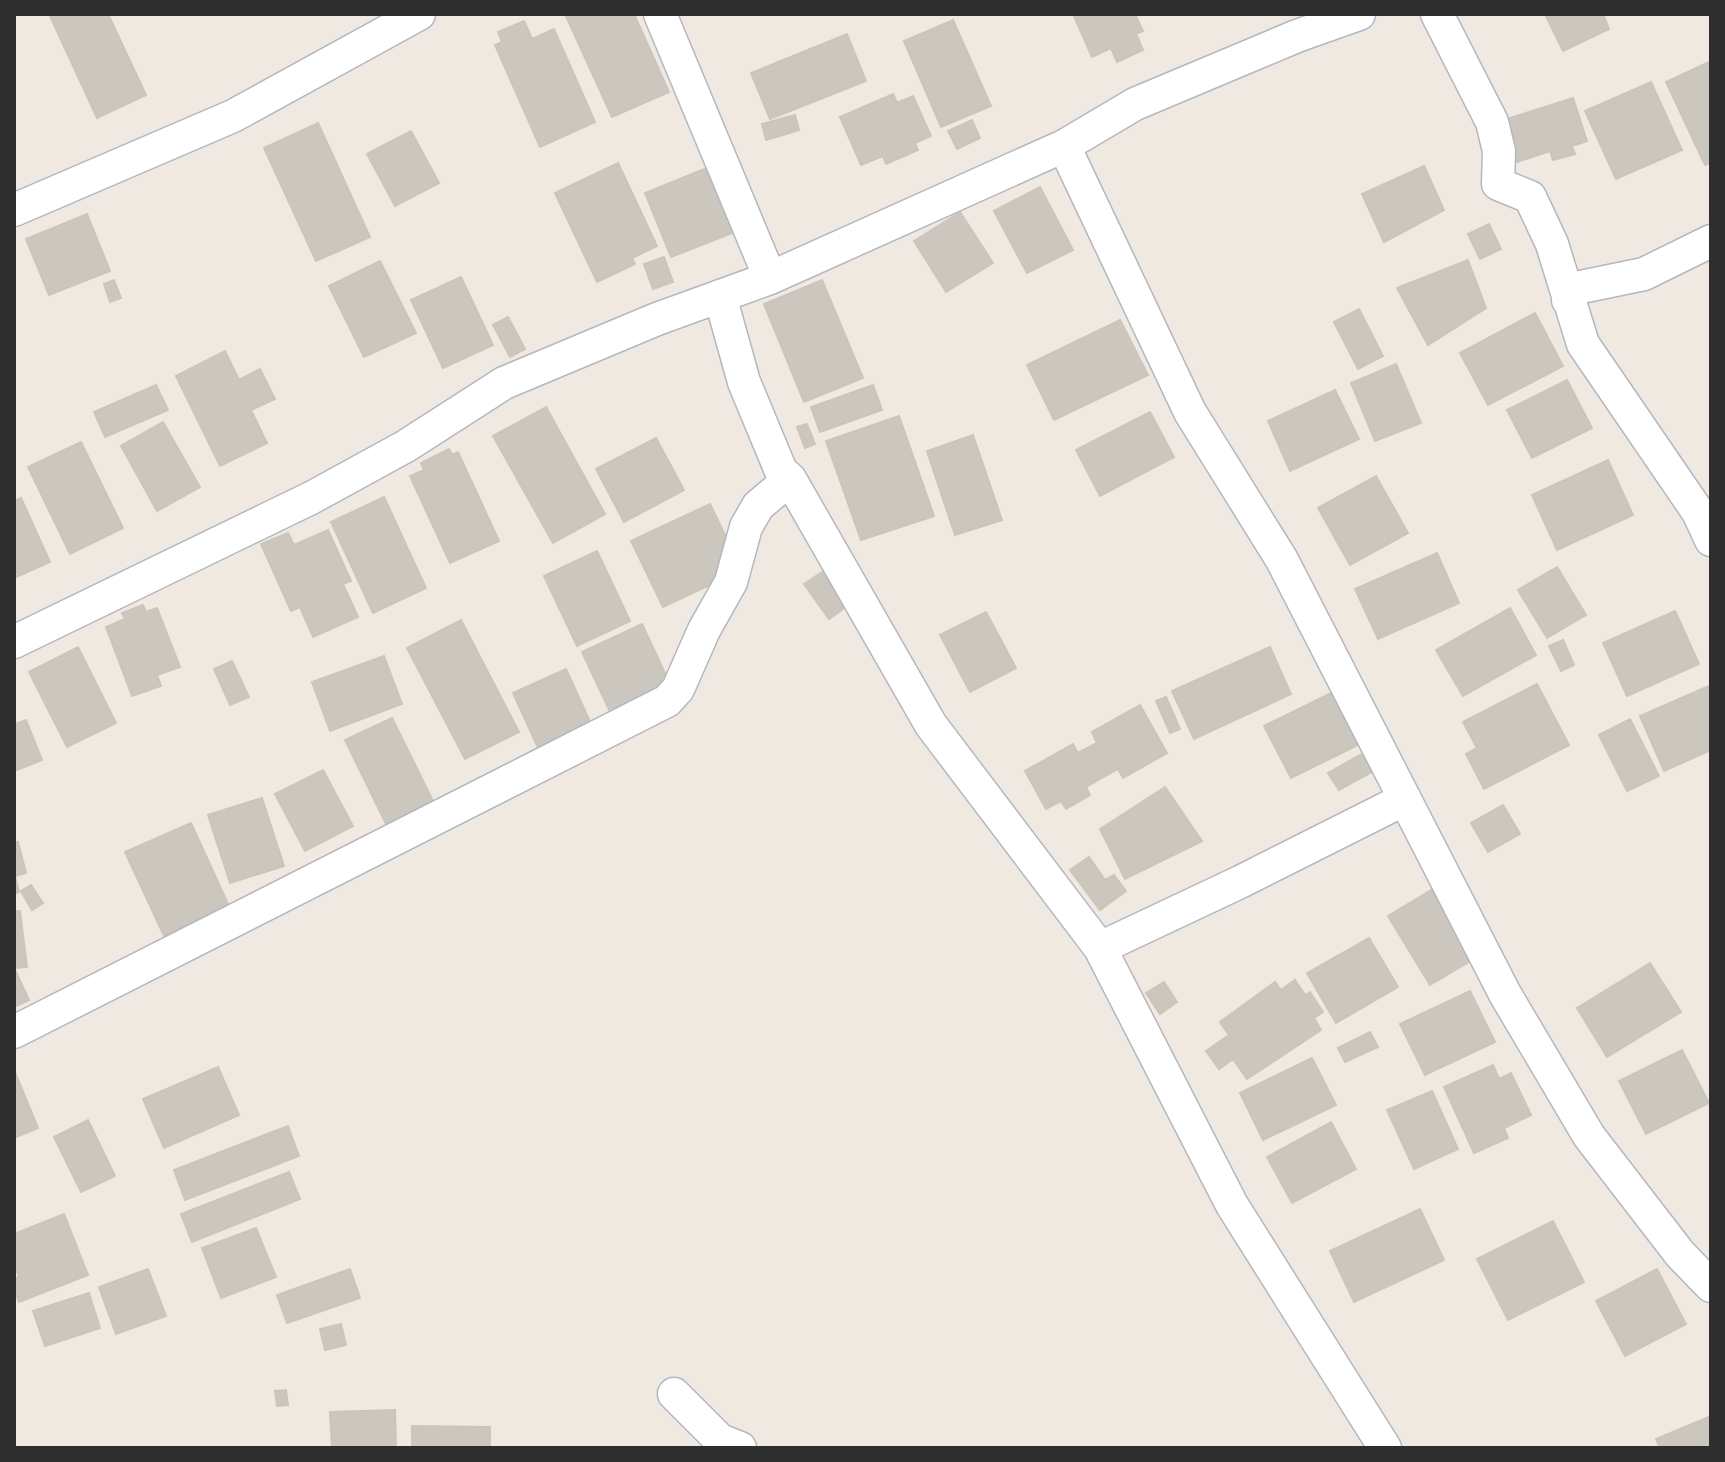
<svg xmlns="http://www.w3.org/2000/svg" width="1725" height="1462" font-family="'Exo 2',sans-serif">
	<rect width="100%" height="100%" fill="#efe9e1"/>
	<path fill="#cbc7bf" stroke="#cbc5ba" stroke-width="2" d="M54,14H108L146,95L97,118L50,16Z
		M565,14H634L669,92L612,117Z
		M1073,14H1135L1143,31L1136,34L1143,50L1117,62L1111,48L1092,57Z
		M1545,14H1603L1609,29L1563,51Z
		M953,20L991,106L941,127L904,41Z
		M524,21L532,39L554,29L595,122L540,147L495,45L502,42L498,32Z
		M847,34L866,81L770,119L751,73Z
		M1711,61V163L1705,165L1666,82Z
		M1651,82L1682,150L1616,179L1585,111Z
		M893,94L897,103L913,96L931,136L915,143L918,150L886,164L883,156L861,165L840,117Z
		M1573,98L1587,141L1572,146L1575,154L1553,160L1550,151L1517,162L1504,120Z
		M795,115L799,130L766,140L762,124Z
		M972,120L980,138L957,149L948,131Z
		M318,123L370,237L316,261L264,148Z
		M411,131L439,183L395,206L367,154Z
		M618,163L657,246L632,258L635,264L597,282L555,193Z
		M714,165L740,230L671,257L645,193Z
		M1424,166L1444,210L1384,242L1362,194Z
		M1040,187L1073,250L1027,273L994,211Z
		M960,212L993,263L946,292L914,241Z
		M87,214L110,271L49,295L26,239Z
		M1489,224L1501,249L1480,259L1468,234Z
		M664,257L673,282L653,289L644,264Z
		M1468,260L1486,308L1428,345L1397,288Z
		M380,261L416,333L364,357L329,286Z
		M461,277L493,345L443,368L411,300Z
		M114,280L121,298L110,302L104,284Z
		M822,280L863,378L804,402L764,304Z
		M1359,309L1383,356L1358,369L1334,322Z
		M1535,313L1563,366L1488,405L1460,353Z
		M508,317L525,349L510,357L493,325Z
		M1120,320L1148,375L1054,420L1027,365Z
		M225,351L239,380L260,369L275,399L251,410L267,443L220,466L176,376Z
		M1396,364L1421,423L1375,441L1351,383Z
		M1567,380L1592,428L1532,458L1507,410Z
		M156,385L168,410L105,437L94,412Z
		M873,385L882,410L820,432L811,407Z
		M1335,390L1359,439L1290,471L1268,421Z
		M546,407L605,514L553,543L493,436Z
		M1150,412L1174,457L1100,496L1076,450Z
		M899,416L934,516L861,540L826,441Z
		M163,422L200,487L157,511L121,446Z
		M807,424L815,444L805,448L797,427Z
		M973,435L1002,520L955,535L927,451Z
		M656,438L684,490L624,522L596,469Z
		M81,442L123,528L70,554L28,467Z
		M449,449L452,455L458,452L499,541L450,563L410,476L424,470L421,463Z
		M1608,460L1633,515L1557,550L1532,495Z
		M1376,476L1408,533L1350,565L1318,508Z
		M384,497L426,588L373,613L331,522Z
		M21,498L50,562L14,578V501Z
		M710,504L742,570L663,607L631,541Z
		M328,530L351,581L343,584L358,617L313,637L300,607L291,611L261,544L288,533L294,545Z
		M597,551L630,621L577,646L544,576Z
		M1437,553L1459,603L1378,639L1355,589Z
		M1557,567L1586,615L1547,638L1518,590Z
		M822,572L847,606L829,619L804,584Z
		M143,605L146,612L157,608L180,667L157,675L161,686L132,696L106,627L125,619L122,613Z
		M1510,608L1536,655L1463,696L1436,650Z
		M1675,611L1699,664L1627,696L1603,643Z
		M986,612L1016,668L970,692L940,635Z
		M461,620L519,732L465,759L407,648Z
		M642,624L671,686L611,714L582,652Z
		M1563,640L1574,665L1561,671L1549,646Z
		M78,647L116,723L67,747L29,672Z
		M1270,647L1291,694L1194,739L1172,691Z
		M384,656L402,704L330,731L312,682Z
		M232,661L249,697L230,705L214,669Z
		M566,669L592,726L539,750L513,693Z
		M1537,684L1569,745L1484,789L1466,754L1477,748L1463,722Z
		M1711,685V750L1664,771L1640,716Z
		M1337,690L1364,742L1291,778L1264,726Z
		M1166,697L1180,729L1170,733L1156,701Z
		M1140,705L1167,753L1123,778L1118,769L1086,787L1090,795L1066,809L1061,801L1046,809L1025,771L1073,744L1078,753L1097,743L1092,732Z
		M392,718L434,803L387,826L345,740Z
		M1630,719L1659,776L1627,791L1599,735Z
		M14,720L16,724L26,720L42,760L14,771Z
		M1367,751L1377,769L1339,790L1328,773Z
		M323,770L353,826L305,851L275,794Z
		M1165,787L1202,841L1125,879L1100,829Z
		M262,798L284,866L230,883L208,815Z
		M1503,805L1520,834L1488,852L1471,823Z
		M191,823L229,906L164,936L125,852Z
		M18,842L26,873L15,876L19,892L14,894V843Z
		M1089,857L1105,880L1114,875L1126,891L1100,910L1070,870Z
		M31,885L43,903L32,910L21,891Z
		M1436,887L1479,956L1430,985L1388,916Z
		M14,911H20L27,967L14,968Z
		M1369,938L1398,987L1336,1023L1307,973Z
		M1650,963L1681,1012L1607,1057L1577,1008Z
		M16,972L29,1000L14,1007V973Z
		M1295,980L1305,995L1310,992L1323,1012L1314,1018L1321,1030L1247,1079L1233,1059L1219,1069L1206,1051L1229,1035L1220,1022L1275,982L1281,990Z
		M1164,982L1177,1002L1160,1014L1146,993Z
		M1470,991L1495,1042L1425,1075L1400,1024Z
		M1370,1032L1378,1047L1345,1062L1338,1048Z
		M1682,1050L1709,1103L1646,1134L1619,1081Z
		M1312,1058L1336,1105L1263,1140L1240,1093Z
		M1493,1065L1499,1079L1511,1073L1531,1115L1504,1128L1508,1138L1474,1153L1444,1087Z
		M218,1067L239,1115L164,1148L143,1099Z
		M14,1070L38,1128L14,1138Z
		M1432,1091L1458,1149L1414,1169L1387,1110Z
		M88,1120L115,1176L81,1192L54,1137Z
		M1331,1122L1356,1169L1292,1203L1267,1157Z
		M288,1126L299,1156L185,1200L174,1170Z
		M289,1172L300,1199L192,1242L181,1214Z
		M1420,1209L1444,1260L1354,1302L1330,1251Z
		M64,1214L88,1275L19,1302L14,1289V1279L19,1277L14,1264V1234Z
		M1553,1221L1584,1282L1508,1320L1477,1259Z
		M256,1228L276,1277L221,1298L202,1248Z
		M148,1269L166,1316L116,1334L99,1287Z
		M350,1269L360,1298L287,1323L277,1295Z
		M1657,1269L1686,1324L1625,1356L1596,1301Z
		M89,1293L100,1328L45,1346L33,1311Z
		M341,1324L346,1345L325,1350L320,1329Z
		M286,1390L288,1405L277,1406L275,1391Z
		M395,1410L396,1448H332L330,1412Z
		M1711,1416V1448H1660L1656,1439Z
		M412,1426L490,1427V1448H412Z"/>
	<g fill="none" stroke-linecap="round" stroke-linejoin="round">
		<defs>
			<path id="minor" d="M660,14L770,278
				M1437,14L1492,122L1499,151L1498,184L1530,197L1552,244L1583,344L1698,512L1711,540
				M1064,146L1190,412L1282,560L1505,994L1589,1136L1680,1254L1711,1286
				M14,210L233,116L419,14
				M720,296L744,382L781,471L790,479L931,725L1100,948L1232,1205L1385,1448
				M1568,300L1576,288L1644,274L1711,241
				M14,642L311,498L406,446L504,383L657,319L770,278L1064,146L1135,104L1297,36L1359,14
				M1100,948L1240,882L1405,799
				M14,1032L667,701L678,689L704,630L731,582L746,527L758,506L790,479
				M674,1394L720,1440L740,1448"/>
		</defs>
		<use href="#minor" stroke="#b4b7c1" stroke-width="35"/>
		<use href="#minor" stroke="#fff" stroke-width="32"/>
	</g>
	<rect width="1725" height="1462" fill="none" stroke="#2e2e2e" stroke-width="32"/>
</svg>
